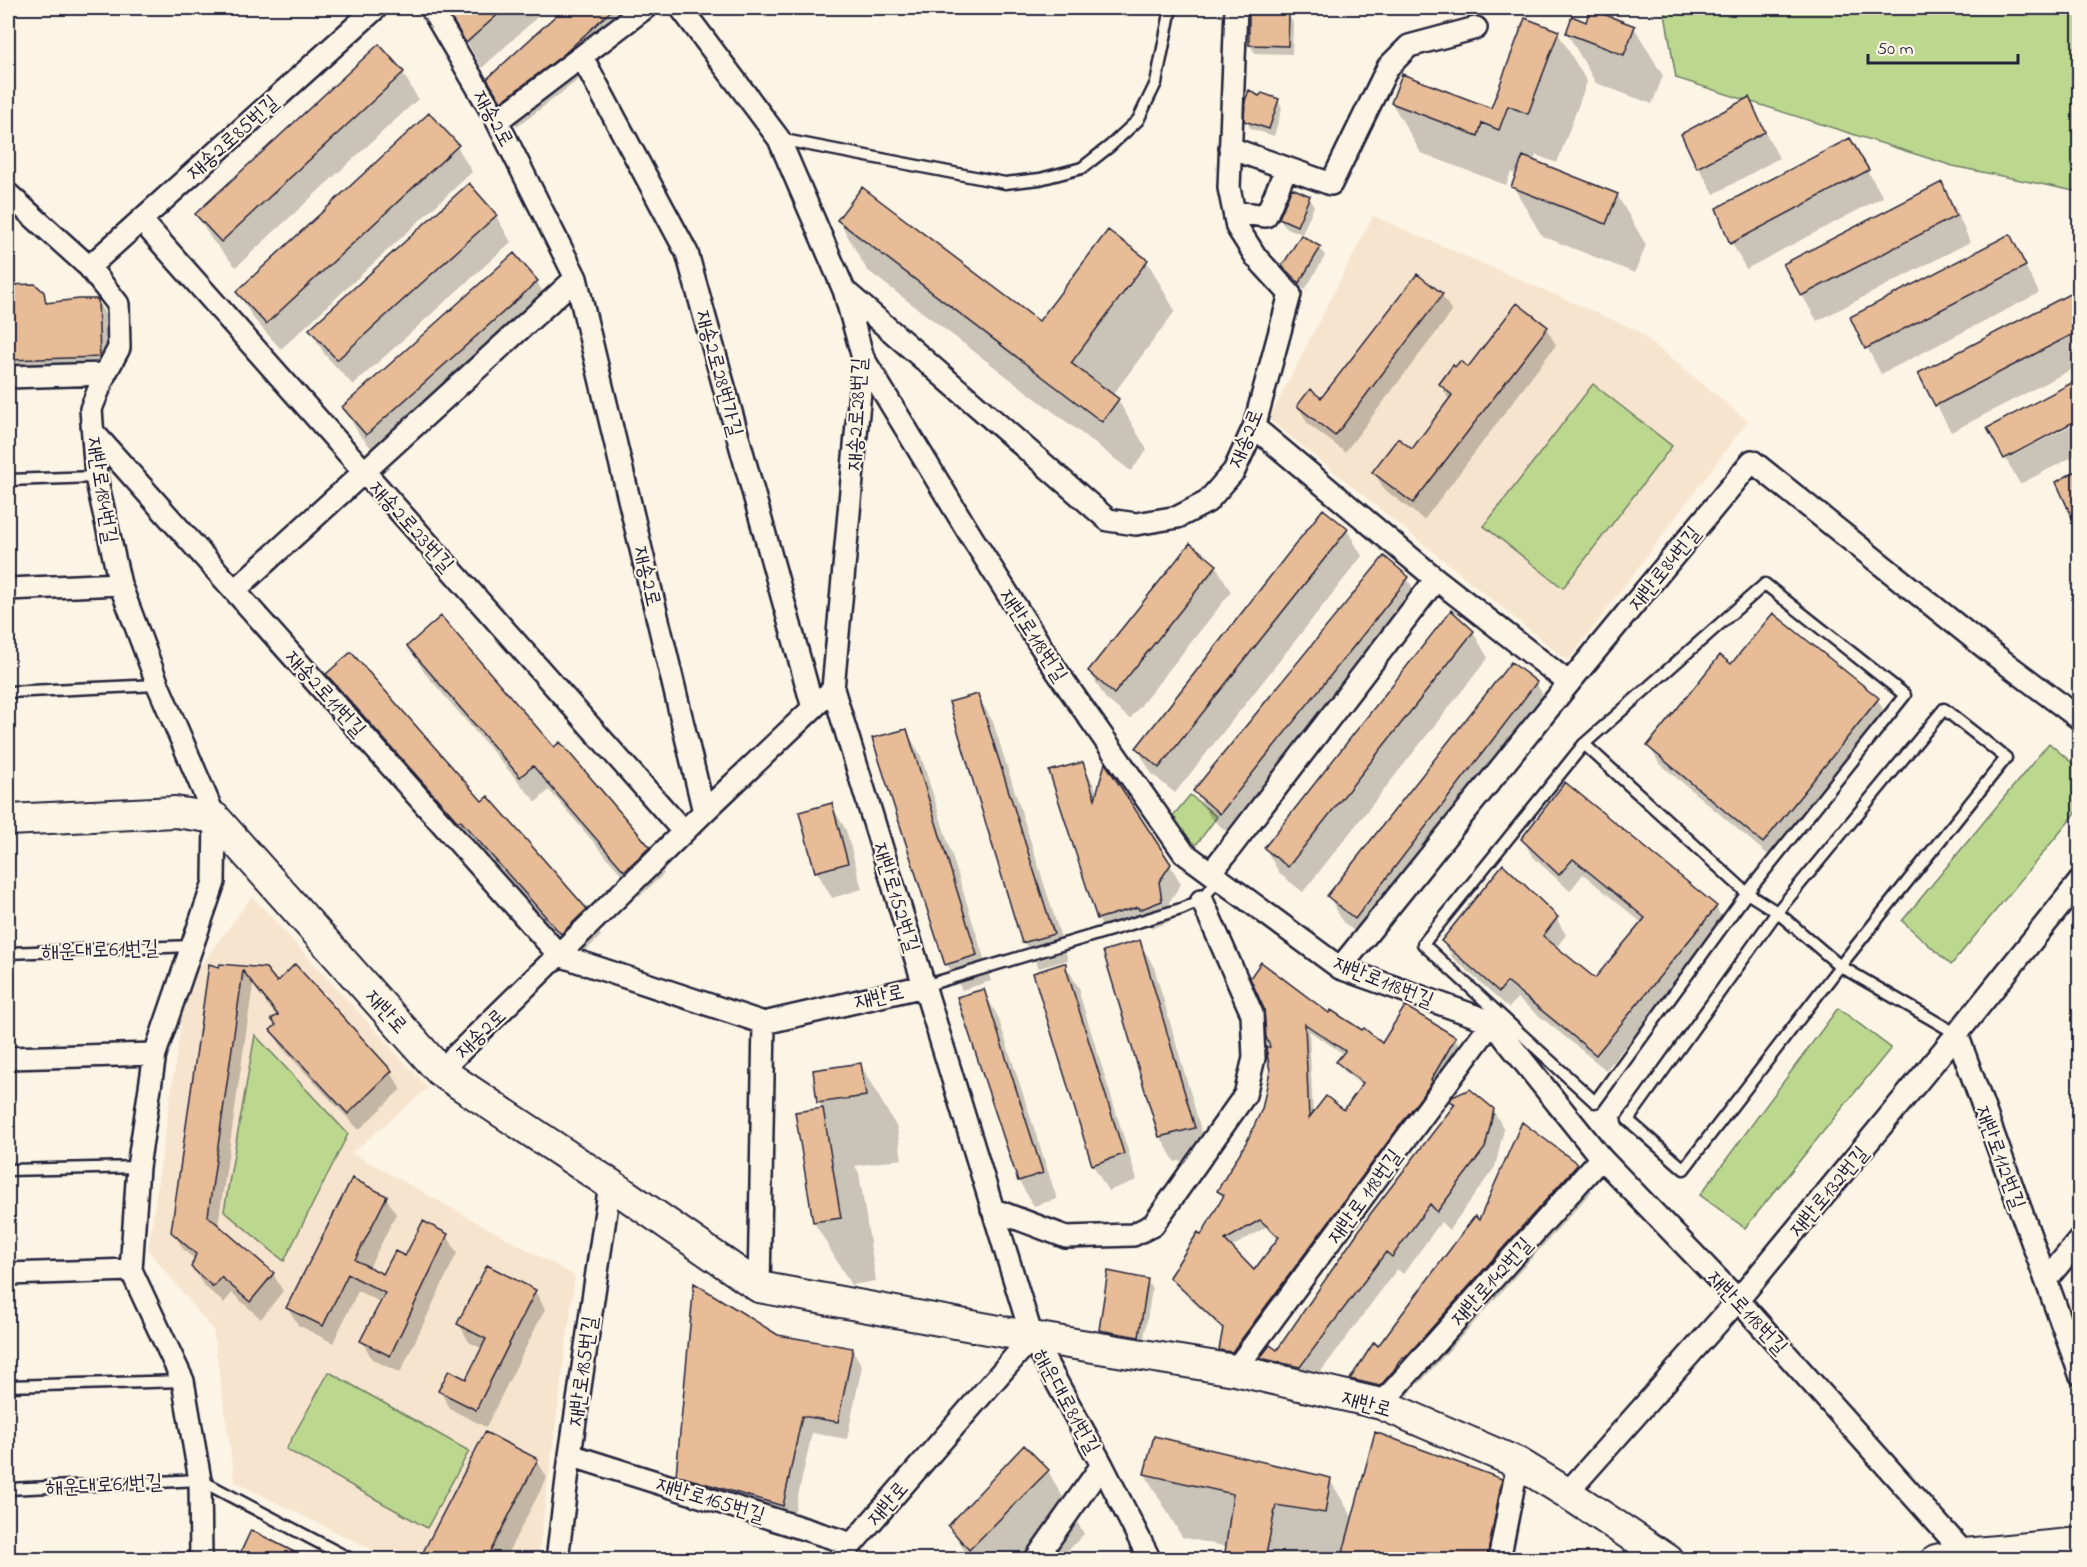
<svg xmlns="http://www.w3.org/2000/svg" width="2087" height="1567" font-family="'Indie Flower','Poor Story',sans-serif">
	<rect width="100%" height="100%" fill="#fcf5e5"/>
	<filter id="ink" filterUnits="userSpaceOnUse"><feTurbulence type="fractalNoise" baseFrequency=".0167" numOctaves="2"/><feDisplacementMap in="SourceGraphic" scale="12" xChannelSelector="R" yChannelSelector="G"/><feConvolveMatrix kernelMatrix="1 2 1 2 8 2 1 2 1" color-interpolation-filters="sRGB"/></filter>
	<g filter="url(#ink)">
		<path fill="#f6e4ce" d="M1373,216L1636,330L1748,421L1568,661L1269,419Z
			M252,896L428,1088L352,1153L575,1276L538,1559H391L235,1482L213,1330L148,1250L187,984Z"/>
		<path fill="#bcd88f" stroke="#6f7d65" stroke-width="1.5" d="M1664,8H2079V192L1953,166L1676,78Z
			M1593,384L1672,446L1563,588L1484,526Z
			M2049,743L2079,769V809L1951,965L1902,921Z
			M1190,795L1217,817L1196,845L1168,822Z
			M1838,1008L1891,1048L1745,1228L1700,1195Z
			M255,1035L348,1134L284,1261L224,1211Z
			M329,1372L469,1451L427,1528L286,1449Z"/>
		<path fill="#0003" fill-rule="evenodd" d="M450,8H547L482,68L448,9Z
			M566,8H652L654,10L578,80L517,127L489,79Z
			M1251,13L1288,14L1293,23L1292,54L1255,53L1250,45Z
			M1587,24L1634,27L1663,76L1652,104L1596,83L1567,33Z
			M1558,33L1587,82L1557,163L1536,155L1534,162L1617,195L1646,245L1635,273L1542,236L1513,186L1517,175L1511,172L1506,185L1421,153L1392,103L1492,110Z
			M403,73L418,99L236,267L212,240L197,215Z
			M1748,99L1779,158L1714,194L1699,168L1683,134Z
			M1278,100L1282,108L1274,136L1251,129L1246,121Z
			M1849,140L1883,197L1746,269L1732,243Z
			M457,146L472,172L281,349L253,318L238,292Z
			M1941,184L1956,210L1970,242L1817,321L1802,295Z
			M469,186L496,216L511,242L353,385L325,355L310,329Z
			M1309,197L1314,206L1302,234L1285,227L1280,218Z
			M839,221L1039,323L1147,261L1175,311L1112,396L1118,400L1147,450L1131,471L867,270Z
			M2010,236L2039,293L1881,374L1852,318Z
			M1320,248L1325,256L1305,290L1288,275L1284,266Z
			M537,282L552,307L382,460L359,434L344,408Z
			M34,285L42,293L49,305L97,300L107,318L109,374L8,377V286Z
			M2080,291V365L1951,432L1920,374Z
			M1442,295L1452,312L1345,452L1308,424L1298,406L1322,401Z
			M1546,328L1556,345L1424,520L1384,489L1374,472L1412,451L1450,401L1440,384Z
			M2080,381V418L2005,457L1989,428Z
			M2080,421V453L2020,484L2006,459Z
			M2080,471V526L2058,482Z
			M1347,530L1362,556L1175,793L1152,774L1137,748Z
			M1216,566L1231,592L1130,719L1105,698L1090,672Z
			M1407,578L1422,604L1235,839L1210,817L1195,791Z
			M1473,632L1488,658L1303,892L1280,874L1265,848Z
			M409,646L554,749L649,848L664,874L640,896L549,790L536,802L424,672Z
			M1731,666L1877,699L1887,716L1773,859L1659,763L1649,746Z
			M328,674L482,803L586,910L601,936L577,959L476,845L473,847L343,700Z
			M1536,683L1551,709L1370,944L1343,922L1329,896Z
			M978,696L993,722L1068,960L1039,968L1024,942Z
			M906,730L921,756L991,981L962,990L947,964L874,739Z
			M1082,764L1093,783L1098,796L1170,865L1181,884L1169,902L1172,921L1152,928L1150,925L1109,938L1098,919Z
			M831,805L846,830L862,889L832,898L817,872L801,813Z
			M1523,839L1716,907L1725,924L1606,1070L1517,998L1509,1008L1453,958L1443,941L1556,918L1566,935L1556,948L1596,981L1642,923L1583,874L1570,891L1532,856Z
			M1139,941L1154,967L1208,1154L1175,1162L1160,1136Z
			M1065,964L1080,990V996L1137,1180L1108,1191L1093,1165L1035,974Z
			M220,969H265L276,985L391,1072L401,1089L359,1130L282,1048L272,1030L277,1026V1017L253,985L218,1226L273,1274L283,1291L261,1319L232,1293L224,1303L203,1285L193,1267L195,1260L183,1249L173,1232Z
			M984,991L998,1017L1057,1199L1034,1206L1019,1181Z
			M1330,1015L1383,1046L1455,1038L1460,1046L1435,1088L1237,1360L1225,1358L1220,1350L1224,1331L1176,1285L1171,1277L1202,1238L1223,1198L1219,1191L1248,1142L1263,1110L1272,1071V1048L1267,1037ZM1309,1031L1344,1054L1338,1062L1343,1070L1362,1086L1344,1112L1313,1116ZM1266,1227L1279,1240L1254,1273L1230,1248Z
			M860,1064L897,1128L902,1159L855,1166L859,1173L876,1281L851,1285L814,1222L823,1109L819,1103Z
			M1452,1101L1493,1110L1504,1129L1495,1167L1449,1230L1441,1222L1403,1274L1397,1269L1311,1385L1272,1376L1261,1358L1277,1353L1455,1106Z
			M1523,1125L1577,1165L1592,1191L1419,1384L1417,1381L1408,1397L1395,1411L1367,1405L1352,1379L1480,1223Z
			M386,1197L396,1214L369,1268L384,1276L406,1258L423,1223L447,1235L457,1253L400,1373L372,1359L362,1341L382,1303L358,1291L333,1343L298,1325L288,1308Z
			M1147,1281L1152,1289L1143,1345L1105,1338L1101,1330Z
			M535,1291L545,1309L486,1427L450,1409L440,1391L467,1381L483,1349L469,1342L459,1324Z
			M777,1337L852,1349L862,1366L847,1439L812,1433L792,1523L687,1492L677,1474Z
			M537,1460L547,1478L504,1560H421Z
			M1048,1471L1084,1534L1059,1560H970L950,1526Z
			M1145,1474L1330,1480L1354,1520L1501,1480L1511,1498L1499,1560H1225L1227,1547L1182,1537Z"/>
		<path fill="#e7bc97" stroke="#22223b" stroke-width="1.5" fill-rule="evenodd" d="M445,8H505L466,43Z
			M564,8H614L563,55L501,102L487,79Z
			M1590,9L1635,26L1624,55L1566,33L1572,16L1586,22Z
			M1249,12L1289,13L1288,46L1249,45Z
			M1525,18L1559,31L1528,114L1508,106L1499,130L1482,123L1478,136L1391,103L1402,74L1491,108Z
			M379,44L404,72L221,242L195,214Z
			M1249,90L1259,96L1262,93L1279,99L1269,129L1244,121L1245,101Z
			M1749,97L1765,132L1697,168L1681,134Z
			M429,113L459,145L266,324L236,292Z
			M1850,138L1869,170L1730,244L1716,208Z
			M1523,156L1618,194L1606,224L1511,187Z
			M1942,182L1956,216L1801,296L1783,264Z
			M469,183L497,215L337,360L309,329Z
			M862,187L1039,321L1108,230L1148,260L1071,363L1119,399L1102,422L837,220Z
			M1292,188L1310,196L1297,226L1279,218Z
			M2010,234L2026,266L1865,349L1850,317Z
			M1301,235L1321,247L1299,283L1282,266Z
			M514,253L538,281L366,435L342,407Z
			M1417,274L1443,294L1335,436L1297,406L1310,389L1321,398Z
			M35,284L44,292L46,303L79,299H98L100,357L8,360V285Z
			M2079,289V331L1935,406L1918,373Z
			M1517,303L1548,327L1413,503L1372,472L1398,438L1412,449L1452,395L1439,384L1453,365L1455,367L1460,361L1468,367Z
			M2079,379V419L2004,459L1987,428Z
			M2079,469V533L2056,482Z
			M1323,509L1348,529L1159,768L1136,748Z
			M1190,543L1217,565L1114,694L1088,671Z
			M1384,556L1409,577L1220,814L1193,791Z
			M1451,610L1474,631L1288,867L1264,848Z
			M1773,613L1879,698L1763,843L1647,746L1720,655L1731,664Z
			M441,616L554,747L560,742L650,847L624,871L533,766L520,777L407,646Z
			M351,652L482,801L488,796L587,909L561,934L460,820L458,822L326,674Z
			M1511,662L1537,682L1355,919L1327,896Z
			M978,694L1054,934L1022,943L949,702Z
			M907,729L977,955L945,965L872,738Z
			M1083,762L1095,799L1105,763L1171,864L1159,882L1162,901L1139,910L1138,907L1097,919L1049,771Z
			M1565,782L1717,906L1596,1055L1507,982L1499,992L1441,941L1503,864L1558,917L1543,936L1595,978L1645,918L1573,859L1559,875L1521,839Z
			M832,803L848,863L815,872L799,812Z
			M1140,940L1195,1128L1159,1137L1103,951Z
			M1261,962L1329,1013L1331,1010L1362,1030L1364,1028L1382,1043L1405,1006L1456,1037L1431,1080L1433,1081L1232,1352L1219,1350L1223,1328L1169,1277L1198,1232L1201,1235L1224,1195L1217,1191L1247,1141L1262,1109L1270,1071L1266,1048L1270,1047L1266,1037L1264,1009L1250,978ZM1305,1024L1345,1051L1336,1062L1363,1083L1344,1110L1326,1096L1309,1118ZM1260,1220L1279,1237L1254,1270L1225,1240Z
			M1064,963H1066V968L1124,1154L1092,1165L1033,973Z
			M209,964L219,967L220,964L266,968L277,982L295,964L392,1071L348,1114L270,1030L276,1025L271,1019L278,1015L243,971L208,1216L274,1273L250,1302L221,1277L213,1287L191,1267L196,1254L171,1232Z
			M984,989L1043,1173L1018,1181L957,997Z
			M861,1063L866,1096L817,1103L813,1070Z
			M1470,1089L1494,1109L1485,1148L1437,1212L1430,1204L1392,1257L1386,1252L1300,1367L1260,1358L1270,1345L1277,1350L1371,1213L1455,1104L1450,1101L1452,1097Z
			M823,1108L841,1218L813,1222L795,1112Z
			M1522,1122L1578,1164L1404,1359L1402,1357L1394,1370L1380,1386L1350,1379L1374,1342L1378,1346L1475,1216L1479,1220Z
			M352,1178L387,1196L355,1260L383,1274L395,1251L405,1256L423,1221L448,1234L390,1356L360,1341L385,1293L348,1274L323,1326L286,1308Z
			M487,1265L536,1290L476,1410L438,1391L449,1370L466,1379L486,1339L457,1324Z
			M1108,1271L1148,1279L1139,1337L1099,1330Z
			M694,1283L778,1335L853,1348L838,1422L802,1416L783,1506L676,1475Z
			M485,1432L538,1459L486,1560H419Z
			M1375,1432L1502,1479L1487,1560H1341Z
			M1154,1436L1331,1478L1325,1513L1276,1505L1265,1560H1224L1233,1494L1144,1474Z
			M1024,1445L1049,1470L969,1550L948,1526Z
			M251,1530L310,1560H237Z"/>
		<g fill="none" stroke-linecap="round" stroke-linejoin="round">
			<defs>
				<path id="lane" d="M779,139L1005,183L1040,179L1082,168L1110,146L1138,120L1156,83L1171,8
					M8,480L96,477
					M8,692L158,685
					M1584,744L1747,893L1905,695L1765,584L1584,744L1423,944L1595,1102L1747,893L1777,912L1628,1120L1684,1169L1840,966L1777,912L1944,709L2006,758L1840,966L1957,1034
					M8,953L192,946
					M924,986L1181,909L1202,900L1218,879
					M8,1170L138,1167
					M8,1386L183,1381
					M8,1489L200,1480L352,1560"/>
				<path id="street" d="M431,8L497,121L576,278L704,812L440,1071
					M681,8L779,139L844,290L863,358L833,689L704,812
					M582,57L687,253L813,708
					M497,121L645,8
					M1230,148L1331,184L1388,67L1409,46L1476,28
					M8,194L89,267L118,304L119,348L105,374L91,409L96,477L120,584L158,685L215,818L214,882L155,1054L138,1167L131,1270L183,1381L200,1480L201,1560
					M1235,212L1266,216L1286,169
					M141,220L683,831
					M89,267L376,8
					M844,290L1108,520L1136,524L1178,517L1207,502L1234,471L1254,427L1290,294L1256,257L1237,227L1229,188L1236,8
					M863,358L971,536L1056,670L1184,853L1340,968L1492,1022L1601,1158L1738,1300L1965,1554
					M8,377L105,374
					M1254,427L1436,579L1569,683
					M93,432L559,955L764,1023L924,986
					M8,589L120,584
					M235,590L576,278
					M833,689L1032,1337L1102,1465L1150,1560
					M1211,873L1436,579
					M1340,968L1569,683L1752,461L1988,650L2080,719
					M1957,1034L2080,1374
					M8,1058L155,1054
					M992,1209L1066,1237L1133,1235L1153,1225L1245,1095L1254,1058L1252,1014L1202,900
					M8,1274L131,1270
					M2046,1280L2080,1239
					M759,1287L764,1023
					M1235,1370L1492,1022
					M1381,1404L1601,1158
					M570,1455L852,1544
					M1567,1493L1738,1300L1957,1034L2080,881
					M557,1560L570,1455L610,1184
					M838,1560L1032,1337
					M1035,1560L1102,1465
					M1499,1560L1518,1463"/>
				<path id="secondary" d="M8,820L175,812L215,818L440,1071L610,1184L759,1287L1032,1337L1235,1370L1381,1404L1518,1463L1567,1493L1668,1560
					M1936,1560L1965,1554L2080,1543"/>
			</defs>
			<use href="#lane" stroke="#22223b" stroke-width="15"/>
			<use href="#street" stroke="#22223b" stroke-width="26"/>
			<use href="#secondary" stroke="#22223b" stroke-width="34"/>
			<use href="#lane" stroke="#fcf5e5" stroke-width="10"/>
			<use href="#street" stroke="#fcf5e5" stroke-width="21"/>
			<use href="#secondary" stroke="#fcf5e5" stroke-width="30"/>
		</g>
	</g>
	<g text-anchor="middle" stroke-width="4.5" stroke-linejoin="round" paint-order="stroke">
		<g font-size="21" fill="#22223b" stroke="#fcf5e5">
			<text transform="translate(494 118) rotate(61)" y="7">재송2로</text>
			<text transform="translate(232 137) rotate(-42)" y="7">재송2로85번길</text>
			<text transform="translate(720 373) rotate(75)" y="7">재송2로28번가길</text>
			<text transform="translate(856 414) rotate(-87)" y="7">재송2로28번길</text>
			<text transform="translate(1245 438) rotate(-68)" y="7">재송2로</text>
			<text transform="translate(103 490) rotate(81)" y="7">재반로184번길</text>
			<text transform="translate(412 526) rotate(48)" y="7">재송2로23번길</text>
			<text transform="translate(1664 568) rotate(-51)" y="7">재반로84번길</text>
			<text transform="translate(648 576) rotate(77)" y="7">재송2로</text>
			<text transform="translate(1034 635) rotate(57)" y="7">재반로118번길</text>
			<text transform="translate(326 693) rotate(48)" y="7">재송2로11번길</text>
			<text transform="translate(897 897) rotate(73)" y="7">재반로152번길</text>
			<text transform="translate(100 949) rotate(-2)" y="7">해운대로61번길</text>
			<text transform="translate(1384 981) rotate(22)" y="7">재반로118번길</text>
			<text transform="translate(879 996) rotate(-13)" y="7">재반로</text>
			<text transform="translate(387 1011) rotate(48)" y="7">재반로</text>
			<text transform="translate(480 1033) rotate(-44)" y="7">재송2로</text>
			<text transform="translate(2001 1157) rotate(70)" y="7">재반로112번길</text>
			<text transform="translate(1828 1191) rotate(-50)" y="7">재반로132번길</text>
			<text transform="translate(1364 1196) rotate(-54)" y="7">재반로 118번길</text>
			<text transform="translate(1491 1281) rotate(-48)" y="7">재반로142번길</text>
			<text transform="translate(1748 1312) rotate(47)" y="7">재반로118번길</text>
			<text transform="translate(582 1371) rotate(-82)" y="7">재반로185번길</text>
			<text transform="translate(1067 1401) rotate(61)" y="7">해운대로81번길</text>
			<text transform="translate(1367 1403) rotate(16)" y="7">재반로</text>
			<text transform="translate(104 1484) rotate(-3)" y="7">해운대로61번길</text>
			<text transform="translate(711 1499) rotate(17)" y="7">재반로165번길</text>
			<text transform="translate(887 1503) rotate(-49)" y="7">재반로</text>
		</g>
	</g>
	<rect width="2087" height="1567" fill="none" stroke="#fcf5e5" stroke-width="30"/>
	<rect x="15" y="15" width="2057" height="1537" fill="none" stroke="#22223b" stroke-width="2" filter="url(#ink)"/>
	<path d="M1868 54v9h150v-9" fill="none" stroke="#22223b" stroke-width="3"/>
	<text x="1877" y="54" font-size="18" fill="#22223b" stroke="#fcf5e5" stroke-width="4.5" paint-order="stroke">50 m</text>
</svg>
